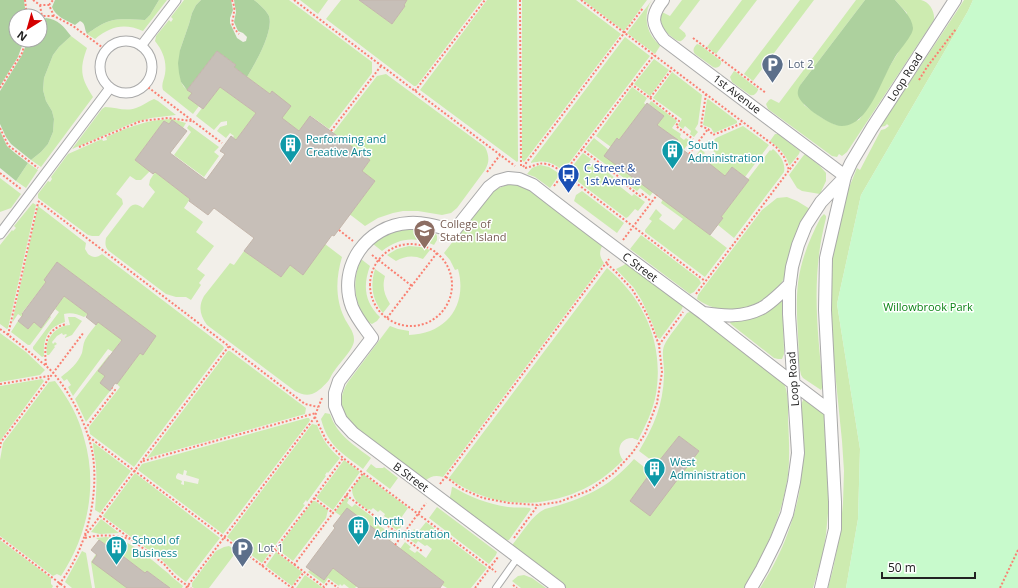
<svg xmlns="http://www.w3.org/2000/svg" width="1018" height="588" font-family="'Open Sans',sans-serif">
	<rect width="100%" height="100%" fill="#f2efe9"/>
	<path fill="#cdebb0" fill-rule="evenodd" d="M159,0H167L143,31C124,23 111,26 95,39L87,34C94,29 102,23 110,21C121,18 134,20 145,20L150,15Z
		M184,0H201L196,5L192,13L189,24L180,50L181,82L184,87L192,93L199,106L193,114L163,90C161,84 164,80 165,74C167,62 163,51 155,41L156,36L169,20L171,22L173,19L171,17Z
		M254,0H289L372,62V73L329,129L311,116L299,131L284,120L283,121L272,92L270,94L247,77C255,64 274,31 269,16C266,10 259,4 254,0Z
		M300,0H328L318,14Z
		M341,0H359L392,24L405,6L404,5L407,0H482L418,84L416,86H414L326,19Z
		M487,0H517L518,161L517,162L420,90Z
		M522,0H576L621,34L524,162L522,160Z
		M583,0H647L624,31Z
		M652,0C644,11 645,28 654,39C656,42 658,43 660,46L655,54L627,33Z
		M682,0H700L679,28L685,33L686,36C684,38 683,40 681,41C678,42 675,39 672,37C664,31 658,22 662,12L670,16Z
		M742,0H757L716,54L707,47Z
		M800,0H814L753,81L744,74Z
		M856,0H865L801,84L804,105L822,118L836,125L859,120L869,106L888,69L901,48L907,13L895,0C902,0 914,0 921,0C930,2 935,12 934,20L847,152L842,156L839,154L837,157L832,156L768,109L766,104L769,100L771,99L779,103Z
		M964,0H973L968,11L861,195L837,304L860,449L858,519L846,588H828L833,569L840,534L843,503L844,471L842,441L829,312L832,252L846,195L857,168L860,170L881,130L885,129L889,126L887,124L885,126L880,127L957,11Z
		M71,36L87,48C79,70 81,78 93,97L41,167L31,160L41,152L48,144L53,132L54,119L52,111L46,101L43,90L44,78L53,55L59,47Z
		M625,37L650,56L563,171C551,161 545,160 531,163V162Z
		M697,44L700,45L721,61C722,66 717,69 713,67L695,54C692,50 694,47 697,44Z
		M654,59L669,70L650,96L634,84Z
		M734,71L736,72L758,89V90C756,94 754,96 750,95L732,82L730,77Z
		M672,72L702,95L698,124L695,129L698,132L694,137L690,134L691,131L685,126L683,129L678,125L682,119L653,98Z
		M386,74L485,147C489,155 490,162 485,170L457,208L451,213L442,215L418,211H403L393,213L378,218L365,226L348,213H351L375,181L362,171L370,160L333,133L377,76Z
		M220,87L256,113L236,140L233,137L234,136L230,133L226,138L217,131L220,127L227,125V121L221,122L214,130L196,116L202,108L203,109Z
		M632,87L647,98L644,103L646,105L619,140L617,138L611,147L596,136Z
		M154,99L158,101L176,115L151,118L135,122L72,149L102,109L105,107C116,107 125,112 136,108C143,106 148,101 154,99Z
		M708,99L737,121V123L714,133L711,128L703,125L707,100Z
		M651,101L677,121L672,128L681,134L680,137L684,140L686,138L690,141L683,151L674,145L678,140L657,125L664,116L649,104Z
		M172,119L186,123L183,128L172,120L169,124L164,121L135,160L150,171L141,180H136L130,176L116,194L122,199L123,204L99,236H92L88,235L38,198V194L48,181L50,182L52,179L51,177L68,154L102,139L103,141L107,140L106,137C130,127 145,120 172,119Z
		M189,125L219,147L214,152L219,156L204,177L174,155L191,132L187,128Z
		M743,126L769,145L745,177L732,167L725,176L705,161L701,165L693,159L701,149L705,153L703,155L710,160L716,153L713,151L715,149L711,146L709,149L704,145L708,140L712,142L716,138Z
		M775,134H778L800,151L799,154L790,165H789C786,154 779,148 770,141Z
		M594,138L609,150L653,192L650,196L640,188L637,191L623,181L624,178L585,149Z
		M773,149C780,155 786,163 784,172L734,238L718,225L723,218L721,217L749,180L748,179L770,150L771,151Z
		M583,153L591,159L589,162L596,167L598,165L615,178L613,181L632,196L634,194L645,202L638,211L635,209L628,217L626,218L568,174V172L582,154Z
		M805,154L820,166L826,173V181L820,194L802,191L797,188L789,175L803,156Z
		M28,163L38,170L26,188L16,181Z
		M540,165L549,167L560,174L550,188L535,177L527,174L532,168Z
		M155,172L190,199L184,208L203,222L196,232L214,246L197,269L205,275L199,283L201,285L191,300L186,297H176L166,294L109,251C105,247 105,244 106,238L129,208C134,203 137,204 143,208L155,192L149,185L150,180Z
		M0,178L21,194L11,208L0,212Z
		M506,185H520L532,191L603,244C599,252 599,256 604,263L443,477C435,475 431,476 425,481L350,424C341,408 338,398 348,382L390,326L398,329L409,331V335C446,334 468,306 458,269L455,270L450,260L444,253L487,197L495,190Z
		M582,191L624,223L617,233L574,201L576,195Z
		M787,197L797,201L810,209L785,276C770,310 727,321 697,299L698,295L762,210L777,198Z
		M663,199L727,248L705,277L645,232V230L652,221L649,219L656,209L662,215L659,219L674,230L683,219L661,203Z
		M33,203L36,205L8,328L7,329L0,324V245L12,230L13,231L16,228L14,226L32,204Z
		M38,206L86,243L85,249L88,254C93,258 97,258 102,254L223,346L224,348L134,467L90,434L89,427L120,387L117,384L140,353L143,354L156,336L57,262L44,280L46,282L22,313L26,317H22L18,314L12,323Z
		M824,214L826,216V218C811,276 817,328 823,386L821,390L803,378L801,375C798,362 799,348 798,335C797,318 796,300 798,283C801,259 810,238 821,217Z
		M405,229H418L436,234L437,236V240L434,245C414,236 399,238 382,251L373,244C383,236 392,232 405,229Z
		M641,235L699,279L701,283L694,292L690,294L630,249Z
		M325,244L342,257C336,277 335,298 344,317C347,324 354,331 354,339C355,348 340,362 335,370C332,373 331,377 329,380C325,385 318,392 312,394C306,396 301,394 295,391L207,325C200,315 198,307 204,296L230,263L234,265L244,251L281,277L290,265L302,274Z
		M409,246L421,247L430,250L423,259C413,255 405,256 396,261L387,255L397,249Z
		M361,259L370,266C363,285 364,302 380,317L377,321L372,324C366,322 363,315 360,309C353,292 354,276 361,259Z
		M627,262L683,305L682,309L660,339L657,337L653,325L642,301L634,288L616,269L624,265Z
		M607,268C645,300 664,344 656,394C653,410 646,425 638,440C637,440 633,438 632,438C619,438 616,452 623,460C578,508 502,518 449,478Z
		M375,269L385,276C382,287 384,294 390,304L383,313C372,299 370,286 375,269Z
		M64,296L88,314L84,317C77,314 71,312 64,314L65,322C48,327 43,338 44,356L42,357L33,349V347L59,312L55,309Z
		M781,300L783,304L784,354L782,359H778L774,358L732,325L730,323L731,321Z
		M692,311L783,381C789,393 788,408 788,420C789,439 790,457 788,475C782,517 765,553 744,588H566L513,548V544C522,533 532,515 545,509C581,500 609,488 634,459L649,471L647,474L649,475L630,501L650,515L699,451L679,436L659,461L657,460L655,463L639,451C654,426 663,405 664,376C665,367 661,354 664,346C668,336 681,322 687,313Z
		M50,316L51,317L30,345H28L11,332L18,321L28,329L34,322L41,328Z
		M68,317H75L82,321L72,335L65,338V337L67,335L66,334L63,335L62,333L57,336L52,342L53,344L55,342L57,344L54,346L55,347L49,355H47C44,340 55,326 70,325Z
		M98,322L122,339L113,352L108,349L73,396L68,387L71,385L67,379L64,381L61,377C70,370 78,363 82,353C83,349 83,344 85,340C88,334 94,328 98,322Z
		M0,333L26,352L45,370L40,375L0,382Z
		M228,351H230L306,408L305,414L147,458Z
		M109,355H110L98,371L105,376L110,391L86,422L75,399Z
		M42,379L44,381L0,441V386Z
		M55,381C68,398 79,417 84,438C98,485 88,535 61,576L57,574L53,576L0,536V460L3,443L49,382Z
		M804,399L825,414L829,503L826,534L823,554L813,588H760C766,578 772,569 777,558C786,541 795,514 799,494C804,464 802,435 801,405L803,400Z
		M325,413L330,414C337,435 354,445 371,458L363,469C342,453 328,446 321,419Z
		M307,418H309L310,420L309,422L223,534L138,470L142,464ZM184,470L187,471L186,475L199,479L198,484L184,481V485L181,484L182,481L177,479L176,478V476L178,473L183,475Z
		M312,424L317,425C322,439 329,449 340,458L328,473L327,472L325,475L326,476L307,502L306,500L303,504L305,505L262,563L227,537Z
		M93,443H94L131,471L100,513L95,510C96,496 97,482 96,468C96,460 93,451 93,443Z
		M344,460L360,472L333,510L317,498V497Z
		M371,464L376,468H383L384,467L398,478L390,489L366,471Z
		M135,473L220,538L186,582L176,574L162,560L103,516Z
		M363,474L408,508L401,518L404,521L402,524H403L398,531L389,524L390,523L387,521L388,519L384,516L385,514L380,510L378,512L373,508L371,510L369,509L368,510C360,504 352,500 352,489Z
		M452,487H453C470,497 488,504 508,507C516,508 523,507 530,508L531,509L509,540L504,541L449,500L451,493Z
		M346,497L349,499L347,503L352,507L355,504L382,524L380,526L387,531L389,530L395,534L390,541L341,516L335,512Z
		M313,501H315L328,510L326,518L293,561L277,549Z
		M437,507L497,552L496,555L489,564L429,518Z
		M101,519L119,533L100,534L91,532Z
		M426,522L487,568L471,588H447L442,585L444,582L400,549L405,542L411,547L409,549L415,553L417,551L426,558L432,549L427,545L425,546L418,541L416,544L408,538L414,529L418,532Z
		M106,537C130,538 150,559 168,573L172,577L183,586L182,588H163L165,584L147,571L145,573L107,544L104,548L102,547L105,544L96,538Z
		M0,540L51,578V584L53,586L52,588H0Z
		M229,546L237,551L209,588H194L192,587V583L216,551L224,547Z
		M82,551L86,553L92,588H72L65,582Z
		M276,552L302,572L292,586L266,566Z
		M96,554L97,555L127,588H95L91,562Z
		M333,568L357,586L355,588H349L344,584L342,586L340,584L339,586L328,578L324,584L308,572L310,570L324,580Z
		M305,575L323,588H296Z
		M524,575L532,578L546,588H521L512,581L518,576Z"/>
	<path fill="#add19e" d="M0,0H24L26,16H16V40H24L18,57L0,86Z
		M55,0H159L150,15L145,20C134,20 121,18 110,21C102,23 94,29 87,34C84,29 86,23 80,21L75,25C66,20 56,17 52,7Z
		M201,0H231L233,10L230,18V23L237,38L243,42L246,41L247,37L243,33L238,31L234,22L236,12L234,0H254C259,4 266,10 269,16C274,31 255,64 247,77L234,67L236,65L217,51L187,90L181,82L179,73L178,63L180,50L189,24L192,13L196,5Z
		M865,0H895C902,8 912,17 913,28C913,36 898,51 894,59C883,76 872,114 853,123C848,126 841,127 836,125C826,122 800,105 798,95C797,91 799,87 801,84Z
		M46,18C58,19 64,27 71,36L59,47L53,55L44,78L43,90L46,101L52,111L54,119L53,132L48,144L41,152L31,160L11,144L6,137L0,124V91L22,55L28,40H40V21Z
		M0,131L7,146L15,153L28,163L16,181L0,168Z"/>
	<path fill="#c8facc" d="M973,0H1018V588H846L858,519L860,449L837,304L861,195L968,11Z"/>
	<path fill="#c7bfb8" stroke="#c4b6ab" d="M359,0H407L404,5L405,6L392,24Z
		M217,51L236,65L234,67L247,77L270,94L272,91L291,106L282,118L299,131L310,116L370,160L362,171L375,181L334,236L332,235L303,275L290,265L281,277L244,251L254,238L214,208L208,215L189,201L190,199L155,172L153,174L135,160L164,121L169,124L172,120L187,131L170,153L206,180L225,154L220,151L231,136L236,140L256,113L220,87L203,109L188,98L192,93L187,90Z
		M647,103L664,116L657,125L678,140L675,144L702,164L705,160L725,176L732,167L749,180L721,217L723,218L710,235L604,156L617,138L619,140Z
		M57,262L156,336L143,355L140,353L117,384L115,383L110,391L100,383L105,376L98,371L122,340L98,322L96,325L86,317L88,314L64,296L41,328L34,322L28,329L18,321L23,315L22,314L46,282L44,280Z
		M679,436L699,451L650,516L630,501L649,475L647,474L657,460L659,461Z
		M347,508L444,582L440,588H359L333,568L324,580L306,567L335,528L333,526Z
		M99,540L106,545L107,544L145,573L147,571L170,588H127L92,562L97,555L91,550Z"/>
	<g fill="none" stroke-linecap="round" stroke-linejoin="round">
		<defs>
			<path id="service" d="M496,588L518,557"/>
			<path id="pedestrian" d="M100 67a26 26 0 1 1 52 0a26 26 0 1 1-52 0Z
				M141,46L176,0
				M0,234L110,88"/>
			<path id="minor" d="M663,0C650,16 652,25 664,40L845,176
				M703,313C723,316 743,318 762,308C772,302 781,293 790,284
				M559,588L353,433L341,420L335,406V393L339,381L372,338C365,328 357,319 352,307C337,267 367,225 409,223C425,222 439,227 454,231L489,187L497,181L508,178L519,179L533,185C589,229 646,271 703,313C745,346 787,379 830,411
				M751,588L762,569L776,541L787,514L794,482L798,453L789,314V290L792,267L798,245L806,225L821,202L845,177
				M821,588L835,529V502L825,310L826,258L845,176L851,163L872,128L955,0"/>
		</defs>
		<use href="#service" stroke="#a9a9a9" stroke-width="8"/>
		<use href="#pedestrian" stroke="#a9a9a9" stroke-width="11"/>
		<use href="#minor" stroke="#a9a9a9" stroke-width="14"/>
		<path stroke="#fa8072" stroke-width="2" stroke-dasharray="2 2" stroke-linecap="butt" d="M25,0L27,16
			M33,0L40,5H49L54,16L73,26L106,50
			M232,0C233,3 235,7 234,10C234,22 228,22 239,34
			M294,0L515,166
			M520,0L521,167
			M581,0L776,147L784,157L789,170
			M40,5L42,17
			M49,5L53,0
			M40,18L44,16H54
			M693,38L766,93
			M919,80L927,67L956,29
			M631,84L650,98L672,69
			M145,85L222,143
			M0,88L22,53L26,40
			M415,91L485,0
			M706,94L701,126L708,129L713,135L743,123
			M650,98L679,121L676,126L693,139
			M0,128L7,143L9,146L38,168
			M331,131L381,66
			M79,147L141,121L168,118L192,121
			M581,149L619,177L618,179L640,196L642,194L652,202
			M689,154L708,129
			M523,167L643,8
			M525,168C540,165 539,160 555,167L705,281
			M487,172L500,155
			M0,173L21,189
			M554,186L654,55
			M38,201L305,404L318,407
			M339,230L353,241
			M623,240L657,195
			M370 285a41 41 0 1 1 82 0a41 41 0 1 1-82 0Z
			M372,255L412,286
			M696,294L799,157
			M387,318L437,253
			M0,329C14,339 27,350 40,361C45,365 50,369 54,374C72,395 89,429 93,456C99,500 85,554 56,588
			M8,335L38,203
			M659,345L683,312
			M46,365C44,346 45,328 67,324
			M0,384L49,376
			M322,398L316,413L315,417L326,440L343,458L496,572
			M85,429L115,390L112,388
			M89,437L292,588
			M0,448L1,442L84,332
			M143,461L316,413
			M446,477L462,489L483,498L509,503L538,505L559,502L590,490L614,473L633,452L645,434L657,403L662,372L659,345L649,319L643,307L632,289L616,272L606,263
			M440,484L609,259
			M346,495L422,551
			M314,498L333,513
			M100,516L164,564L175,577L191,588
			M85,536L229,346
			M0,538L66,588
			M85,538C100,534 115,535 130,539
			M514,538L538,505
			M395,545L426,503
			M275,550L324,587L329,581L338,588
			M294,565L363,473
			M262,566L315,497L343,458
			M513,585L517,588
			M186,588L315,417
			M292,588L304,572
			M475,588L498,557
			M1000,588L1018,550"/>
		<use href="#service" stroke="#fff" stroke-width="6"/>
		<use href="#pedestrian" stroke="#fff" stroke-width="9"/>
		<use href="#minor" stroke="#fff" stroke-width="12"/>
	</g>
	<defs>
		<symbol id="parking-pin" viewBox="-11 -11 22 30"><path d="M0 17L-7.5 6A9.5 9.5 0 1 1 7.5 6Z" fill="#5c6f8a" stroke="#fff"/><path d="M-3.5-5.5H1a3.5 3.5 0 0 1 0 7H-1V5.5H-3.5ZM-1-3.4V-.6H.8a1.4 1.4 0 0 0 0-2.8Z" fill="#fff"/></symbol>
		<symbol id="building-pin" viewBox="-11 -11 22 30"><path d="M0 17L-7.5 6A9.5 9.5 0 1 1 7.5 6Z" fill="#0f9aa8" stroke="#fff"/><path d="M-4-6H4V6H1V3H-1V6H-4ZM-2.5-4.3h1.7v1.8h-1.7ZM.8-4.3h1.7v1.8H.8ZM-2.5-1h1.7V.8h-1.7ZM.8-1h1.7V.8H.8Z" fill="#fff"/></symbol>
		<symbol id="bus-pin" viewBox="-11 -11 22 30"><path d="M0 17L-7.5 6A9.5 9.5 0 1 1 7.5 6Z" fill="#1a4fb4" stroke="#fff"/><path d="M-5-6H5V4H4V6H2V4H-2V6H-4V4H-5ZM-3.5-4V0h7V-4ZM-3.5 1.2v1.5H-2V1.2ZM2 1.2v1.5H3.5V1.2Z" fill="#fff"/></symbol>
		<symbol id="university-pin" viewBox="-11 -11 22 30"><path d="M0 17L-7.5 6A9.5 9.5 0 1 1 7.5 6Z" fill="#8d6e63" stroke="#fff"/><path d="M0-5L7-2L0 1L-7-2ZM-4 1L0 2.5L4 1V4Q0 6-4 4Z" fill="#fff"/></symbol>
	</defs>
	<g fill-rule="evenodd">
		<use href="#parking-pin" x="760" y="52" width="25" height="34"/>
		<use href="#building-pin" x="278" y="132" width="25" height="34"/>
		<use href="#building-pin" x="660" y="138" width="25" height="34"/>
		<use href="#bus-pin" x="556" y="162" width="25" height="34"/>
		<use href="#university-pin" x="412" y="218" width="25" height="34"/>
		<use href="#building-pin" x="642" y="456" width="25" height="34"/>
		<use href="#building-pin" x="346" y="514" width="25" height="34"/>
		<use href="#building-pin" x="104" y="534" width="25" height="34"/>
		<use href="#parking-pin" x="230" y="536" width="25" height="34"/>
	</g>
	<g text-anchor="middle" stroke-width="3" stroke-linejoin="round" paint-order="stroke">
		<g font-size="11" fill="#4e5e75" stroke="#fff" text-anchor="start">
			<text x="788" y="68">Lot 2</text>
			<text x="258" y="552">Lot 1</text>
		</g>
		<g font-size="11" fill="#222" stroke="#fff">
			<text transform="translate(905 77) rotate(-57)" y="4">Loop Road</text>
			<text transform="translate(737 94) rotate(37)" y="4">1st Avenue</text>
			<text transform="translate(640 267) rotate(37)" y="4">C Street</text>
			<text transform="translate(793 379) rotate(-94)" y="4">Loop Road</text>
			<text transform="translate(411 477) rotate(37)" y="4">B Street</text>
		</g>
		<g font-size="11" fill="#0d838f" stroke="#fff" text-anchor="start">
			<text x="306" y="143">Performing and<tspan x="306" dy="13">Creative Arts</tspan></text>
			<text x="688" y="149">South<tspan x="688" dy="13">Administration</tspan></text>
			<text x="670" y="466">West<tspan x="670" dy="13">Administration</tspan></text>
			<text x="374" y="525">North<tspan x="374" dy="13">Administration</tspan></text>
			<text x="132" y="544">School of<tspan x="132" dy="13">Business</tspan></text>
		</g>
		<g font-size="11" fill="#164399" stroke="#fff" text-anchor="start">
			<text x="584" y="172">C Street &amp;<tspan x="584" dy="13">1st Avenue</tspan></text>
		</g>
		<g font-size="11" fill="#785e54" stroke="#fff" text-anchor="start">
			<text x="440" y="228">College of<tspan x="440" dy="13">Staten Island</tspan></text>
		</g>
		<g font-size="11" fill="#0c8416" stroke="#fff">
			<text x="928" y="311">Willowbrook Park</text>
		</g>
	</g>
	<g transform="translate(28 28) rotate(217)"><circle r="19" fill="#ffffff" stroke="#a7a7a7"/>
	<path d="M0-3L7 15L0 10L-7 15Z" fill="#d40000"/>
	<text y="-6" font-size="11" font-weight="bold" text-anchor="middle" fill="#222222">N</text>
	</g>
	<path d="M882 572v6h93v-6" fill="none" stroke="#222222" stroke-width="2"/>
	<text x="888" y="572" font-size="12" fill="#222222" stroke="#ffffff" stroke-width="3" paint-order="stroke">50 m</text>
</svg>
